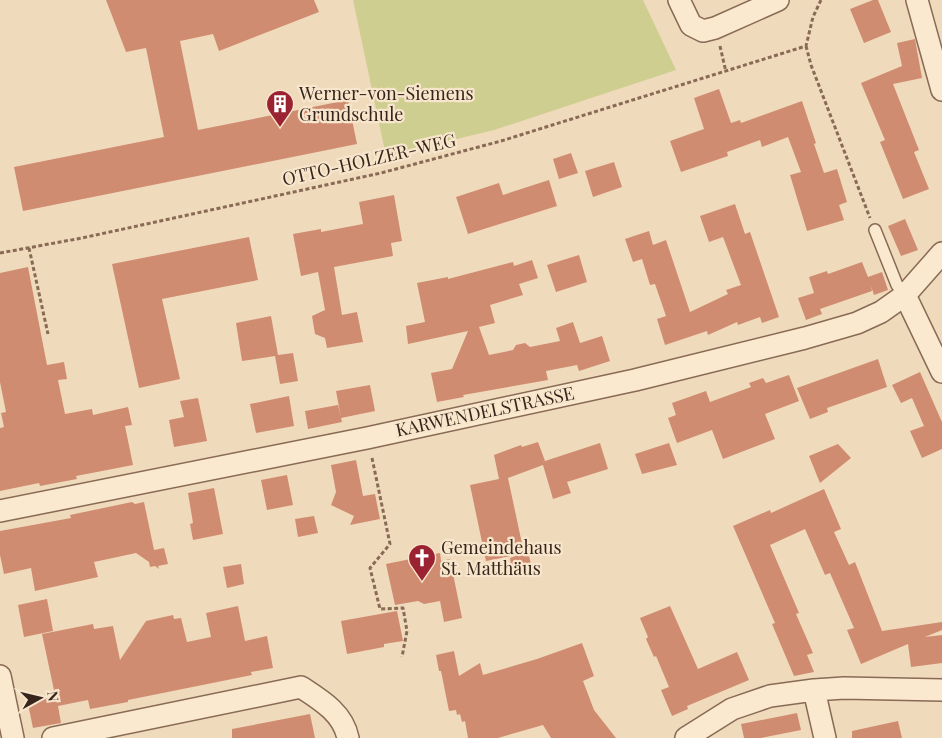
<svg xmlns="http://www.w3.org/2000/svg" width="942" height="738" font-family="'Playfair Display',serif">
	<rect width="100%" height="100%" fill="#f0dabc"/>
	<path fill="#cece90" d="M353,0H643L676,70L494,130L386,156Z"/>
	<path fill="#d08c70" d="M106,0H314L319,12L219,51L213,34L180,41L198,130L348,100L357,144L23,211L14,167L164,137L146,48L126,52Z
		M873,0H878L891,32L864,43L850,9Z
		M915,39L922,78L893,84L919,150L914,152L929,189L903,199L880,142L885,140L861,83L902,66L897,43Z
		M719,89L731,123L740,120L741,123L802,101L816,143L814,144L824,173L837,169L847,202L839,205L844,220L807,231L790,175L801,172L788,137L762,147L760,140L727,152L728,156L681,172L670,141L704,129L694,98Z
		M571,153L578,173L559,179L553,159Z
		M614,162L622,187L593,197L585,171Z
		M549,180L557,206L468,234L456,197L499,183L503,195Z
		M394,195L402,241L391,243L393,256L334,267L342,315L357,312L363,342L327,348L325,338L315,334L312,316L325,310L318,272L301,276L293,234L321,229V232L363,224L359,202Z
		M735,204L745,234L750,232L779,317L762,323L760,317L738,325L737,322L708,335L707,331L665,345L657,319L666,316L655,284L650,285L642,259L633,262L625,239L649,231L653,245L666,240L690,312L728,294L726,290L741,285L723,237L709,242L700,216Z
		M905,219L918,250L901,256L888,226Z
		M249,237L258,280L162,299L180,379L139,388L112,264Z
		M579,255L587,282L556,292L547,265Z
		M532,260L538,278L519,284L523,295L490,305L495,323L479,327L489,355L513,350L516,345L525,343L530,347L560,341L556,328L573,322L580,343L602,336L610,361L579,371L577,365L546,371L548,380L463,395L464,397L437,402L431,373L452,369L468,331L408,344L406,326L425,322L417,283L448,277V279L513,262L514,266Z
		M862,262L868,277L882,272L888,290L874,295L871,286L872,291L820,309L822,314L806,320L798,298L814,293L809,277L827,271L828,274Z
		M28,267L47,365L64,362L67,379L58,380L65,414L92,409L93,415L128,407L132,425L125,426L133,465L76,476L77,479L40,486L39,483L0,491V428L4,427L1,413L6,412L0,382V273Z
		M271,316L278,355L293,353L298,381L280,384L275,356L242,361L236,323Z
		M878,359L887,387L827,408L828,412L810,419L797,388Z
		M920,372L942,422V449L922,458L910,431L924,426L912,398L901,403L892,385Z
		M789,375L799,401L765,414L775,439L723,459L712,430L677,443L668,418L676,415L672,403L706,391L710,402L751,387L749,383L763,378L766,383Z
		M370,385L375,411L341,418L336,391Z
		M289,396L294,426L256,433L250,404Z
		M198,398L207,441L174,447L169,420L184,417L180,401Z
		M338,405L342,422L308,429L305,411Z
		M538,442L545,461L600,443L608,469L567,482L571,493L553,499L543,465L508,478L524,553L528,552L532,568L512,572L510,558L521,554L486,561L470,485L499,479L494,455L521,445L522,447Z
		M669,443L677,465L642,474L635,454Z
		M838,444L851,458L820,483L809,456Z
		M356,460L363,496L375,494L380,519L350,525L354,516L331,505L336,492L331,465Z
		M287,475L293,505L267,510L261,480Z
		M214,488L223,534L193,540L190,524L193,523L188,493Z
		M824,489L841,529L834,532L849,565L855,562L882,631L942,622V630L925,637L942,635V663L911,667L908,644L861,664L847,630L854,628L830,573L825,575L805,529L770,545L799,613L796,614L813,653L807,655L814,672L794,676L772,624L775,623L733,526L770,510L771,513Z
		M132,502L135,504L144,502L154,550L164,548L168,564L158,566L159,569L155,566L150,567L149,562L136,553L94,562L98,577L35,591L31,568L4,574L0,555V531L71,518L70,515Z
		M314,516L318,533L298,537L295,519Z
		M440,553L441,561L450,559L462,618L444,622L440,601L424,604L418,601L395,605L386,564Z
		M241,564L244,584L227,588L223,567Z
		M47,599L53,631L24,637L18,605Z
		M238,606L245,641L267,636L273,668L251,672L252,675L128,700V702L90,709L88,700L58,706L61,723L33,728L28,704L35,703L34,699L55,695L42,634L93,624L94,629L113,626L120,660L146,621L173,615L174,619L181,618L187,642L211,637L206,613Z
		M670,606L698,669L737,652L749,680L687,706L688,709L672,716L661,690L669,687L656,656L654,657L646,639L648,637L640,618Z
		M397,611L403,641L384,644V647L347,654L341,621Z
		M582,643L594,676L583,681L594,710L616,738H551L543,725L498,738H468L465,721L462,722L460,714L457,715L456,710L449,711L441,671H439L436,655L454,651L459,676L480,663L483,675L537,659Z
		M797,713L801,730L761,738H744L741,724Z
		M310,714L315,738H232V729Z
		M898,721L902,738H852V731Z"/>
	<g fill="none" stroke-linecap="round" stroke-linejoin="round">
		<defs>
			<path id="service" d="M875,230L897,285L905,295"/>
			<path id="minor" d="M679,0L691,25L703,31L715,28L778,0
				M917,0L942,90
				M905,295L942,372
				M0,511L367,438L635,380L805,338L857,323L881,312L905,295L942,253
				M0,676L13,738
				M814,690L825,738
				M53,738L301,687C321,700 343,713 348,738
				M686,738L732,709L770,696L814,690L844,688L942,690"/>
		</defs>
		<use href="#service" stroke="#886a55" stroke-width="14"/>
		<use href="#minor" stroke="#886a55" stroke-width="24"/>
		<path stroke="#886a55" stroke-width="3" stroke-dasharray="4 2.5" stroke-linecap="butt" d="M720,46L726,72
			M806,46L811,65L870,218
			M29,248L48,334
			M0,253L82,238L381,173L501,141L806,46L813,17L821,0
			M372,458L390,544L370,568L380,609L403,608L407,631L402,657"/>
		<use href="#service" stroke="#fae8cf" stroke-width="11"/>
		<use href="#minor" stroke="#fae8cf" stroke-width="21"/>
	</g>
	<defs>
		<symbol id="building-pin" viewBox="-11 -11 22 30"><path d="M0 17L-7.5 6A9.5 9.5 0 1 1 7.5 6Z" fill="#9a2231" stroke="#f7e5cc"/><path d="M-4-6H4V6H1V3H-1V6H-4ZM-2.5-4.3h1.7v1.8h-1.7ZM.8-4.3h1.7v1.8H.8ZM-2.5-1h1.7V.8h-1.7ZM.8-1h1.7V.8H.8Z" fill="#fff"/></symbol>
		<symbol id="church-pin" viewBox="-11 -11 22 30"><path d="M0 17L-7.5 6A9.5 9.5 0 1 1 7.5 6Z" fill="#9a2231" stroke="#f7e5cc"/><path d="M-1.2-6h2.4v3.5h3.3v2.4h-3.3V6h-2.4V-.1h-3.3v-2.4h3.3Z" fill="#fff"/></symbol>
	</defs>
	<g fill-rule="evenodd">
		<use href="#building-pin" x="264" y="88" width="32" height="43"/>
		<use href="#church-pin" x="406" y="542" width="32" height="43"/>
	</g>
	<g text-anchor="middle" stroke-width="4.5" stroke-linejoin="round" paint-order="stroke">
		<g font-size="18" fill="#36251a" stroke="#f7e5cc" text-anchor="start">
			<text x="299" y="100">Werner-von-Siemens<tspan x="299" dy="21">Grundschule</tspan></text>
			<text x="441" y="554">Gemeindehaus<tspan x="441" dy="21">St. Matthäus</tspan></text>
		</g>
		<g font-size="18" fill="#36251a" stroke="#f7e5cc">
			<text transform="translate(369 160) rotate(-13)" y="6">OTTO-HOLZER-WEG</text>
			<text transform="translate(485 412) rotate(-12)" y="6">KARWENDELSTRASSE</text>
		</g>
	</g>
	<g transform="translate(40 698) rotate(82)" stroke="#f7e5cc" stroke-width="4" paint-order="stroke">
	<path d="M0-4L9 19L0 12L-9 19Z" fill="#36251a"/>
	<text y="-8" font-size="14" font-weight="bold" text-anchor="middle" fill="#36251a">N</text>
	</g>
</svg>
